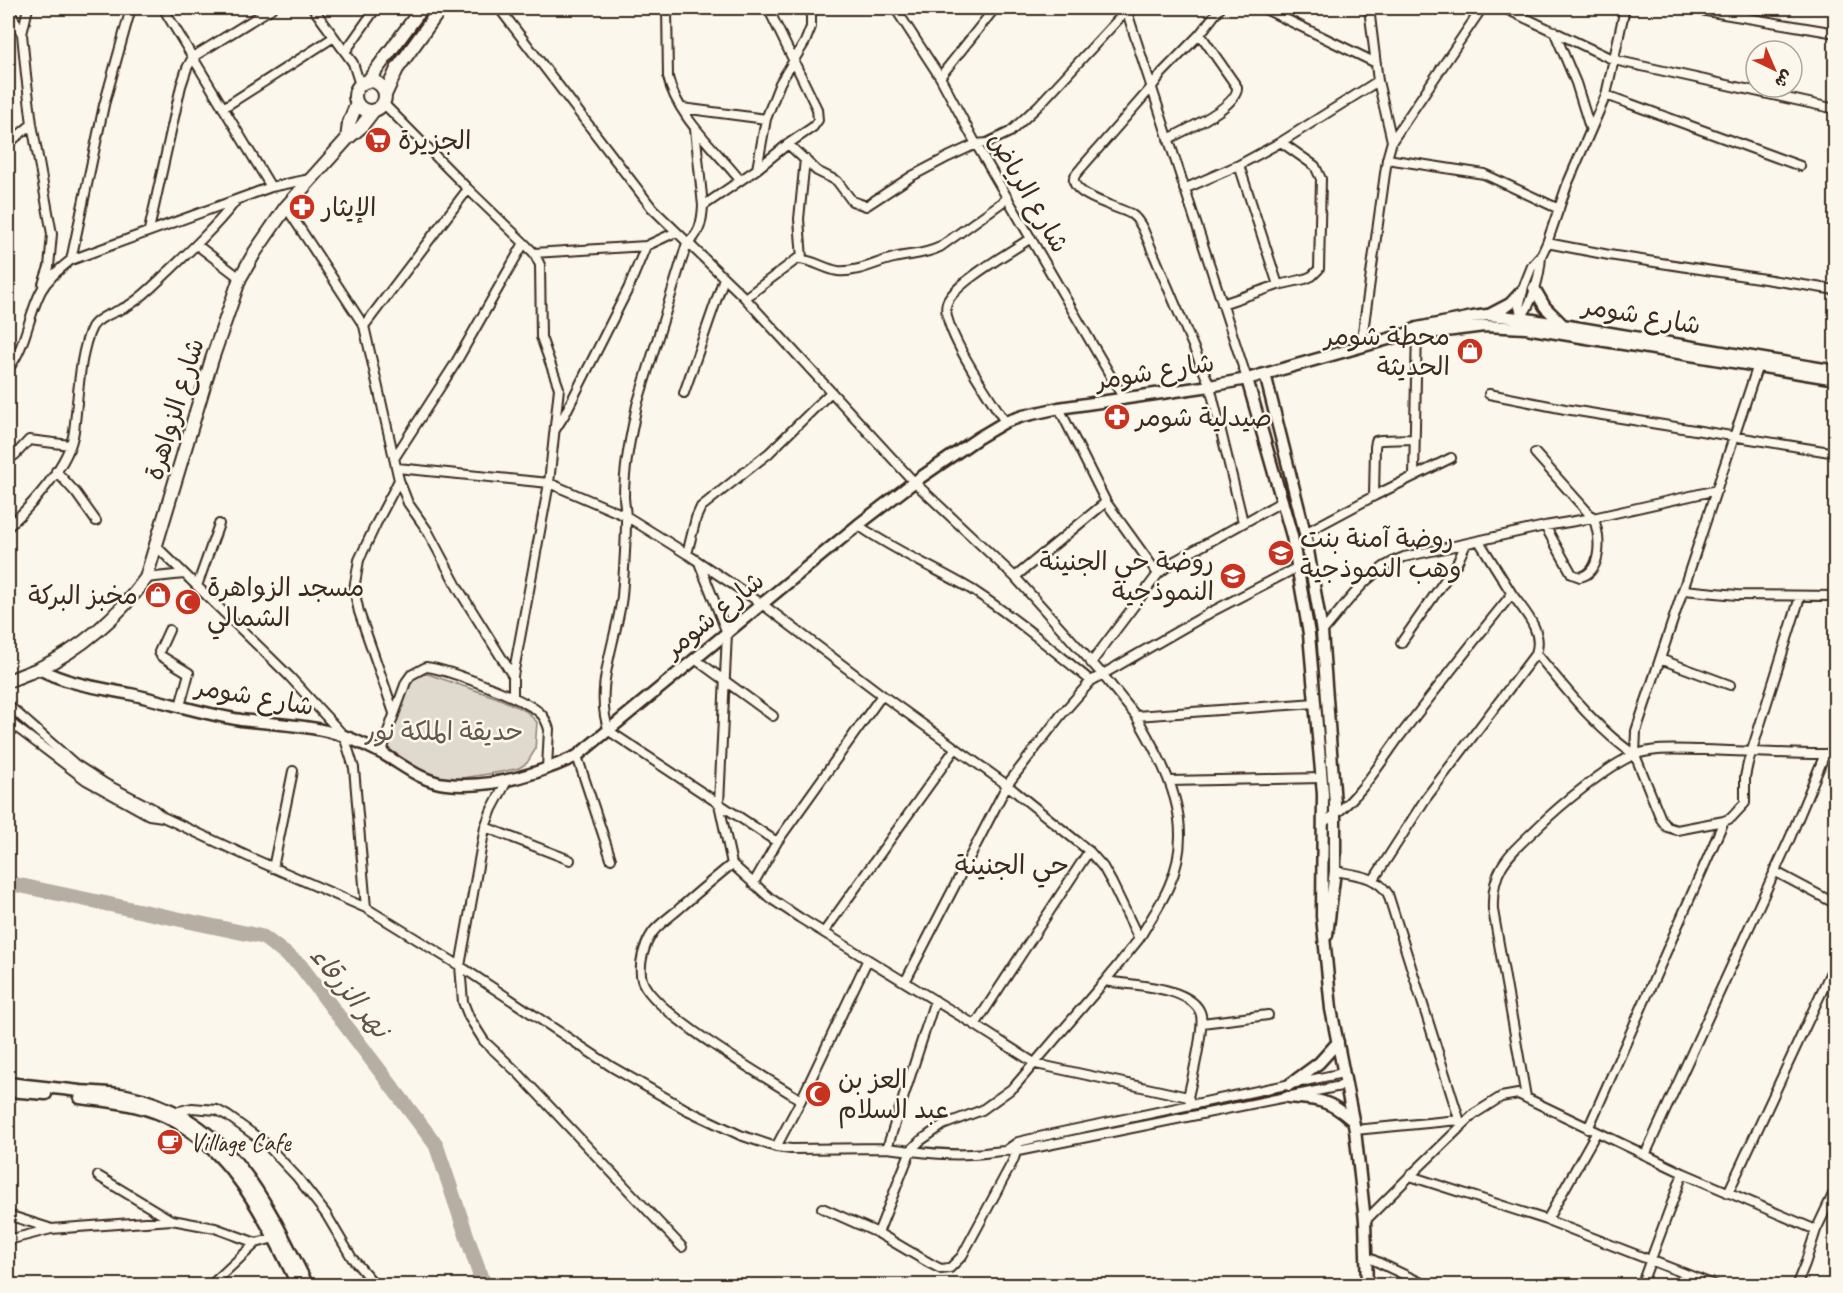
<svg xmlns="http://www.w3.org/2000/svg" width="1843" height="1293" font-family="Caveat,'Playpen Sans Arabic',sans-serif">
	<rect width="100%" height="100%" fill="#fbf7ec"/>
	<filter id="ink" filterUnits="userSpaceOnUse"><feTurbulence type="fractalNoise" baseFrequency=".0167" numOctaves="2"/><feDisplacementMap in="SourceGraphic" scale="12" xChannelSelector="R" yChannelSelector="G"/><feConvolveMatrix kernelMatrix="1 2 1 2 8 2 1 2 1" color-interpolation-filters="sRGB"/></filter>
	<g filter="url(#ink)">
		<path fill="#dfd9ce" stroke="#8d8276" stroke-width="1.5" d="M428,674L498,698L526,711L537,722L535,750L527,763L519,768L501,772L443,781L405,764L387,746L406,680L416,675Z"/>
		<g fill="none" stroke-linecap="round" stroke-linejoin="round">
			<path stroke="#b6aea2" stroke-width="15" d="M8,880L13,884L263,937L300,965L436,1145L481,1278L488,1286"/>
			<defs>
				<path id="street" d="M8,8L22,34
					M28,8L22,34L26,75L32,124L52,234L49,267L43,284
					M163,8L271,187
					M313,8L353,63L360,85
					M499,8L652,208L745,298L914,482L1015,577L1102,674L1136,716
					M667,8L668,77C676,115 716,150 740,180
					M895,8L940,77L976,144L1124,399
					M1220,8L1200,34L1162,73L1151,88L1082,167C1080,170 1075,174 1074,178C1071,196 1119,207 1131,214C1137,218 1140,223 1143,229L1210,386L1243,522
					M1263,8L1376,63
					M1504,8L1614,60L1836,109
					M1688,8L1836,33
					M1126,9L1247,379
					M1554,31L1576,83L1590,128
					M345,52L376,8
					M940,77L995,8
					M1606,95L1800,166
					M383,103L468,189L524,243L534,253L540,265L541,337L559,388L549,483L513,676V697
					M223,108L334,37
					M682,108L766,119
					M695,129L703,206C702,221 700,235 687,243L637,405C631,435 624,466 624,496C624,503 626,511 626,519C626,544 624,571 622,596C617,640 593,688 609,731L777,842
					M1168,139C1184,131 1239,106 1237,87L1200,34
					M1392,141L1482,8
					M8,144L32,124
					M788,144L817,171L837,181L852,201L866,206L912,176L948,157L976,144L987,143L1010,132L1038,106L1126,11
					M1387,159L1484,174L1559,209
					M1239,165L1278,285
					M757,169L766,119L780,83L805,42L811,27V8
					M1184,189L1239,165L1281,142L1378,81
					M703,206L757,169L788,144L813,127L818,120L817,109L768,8
					M286,207L364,326L399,480L408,503L427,530L459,590L513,676
					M149,230L181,86L187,68L193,57L272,8
					M1547,243L1609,255L1836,290
					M197,245L240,278
					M534,253L646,246L676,232
					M802,259L799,219L805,159
					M71,260L104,105L131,8
					M745,298L797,259C812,259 824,269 838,271C857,273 876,262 894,258C910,254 924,255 940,247L1008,198
					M1222,304L1278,285L1305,279L1312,276L1319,269L1321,179L1315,166L1281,142
					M1520,318C1533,304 1540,275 1541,256
					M1523,321L1519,307L1524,286L1532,266L1541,256L1547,243L1567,185L1606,95L1625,8
					M364,326L468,189
					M1361,346L1387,159L1392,141L1378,81L1369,8
					M1757,368L1636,731L1635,755L1661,819L1667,827L1677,830L1724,821L1731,818L1745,803V777L1748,763L1800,597
					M8,369C26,347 28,316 41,291C48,278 60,269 71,260L271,187L310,179
					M684,393L724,278
					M1489,394L1565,409L1836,453
					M1059,408L1106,502L1158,574L1173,562L1283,501
					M1005,422C992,400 939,326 947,303C954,283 1012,251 1031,238
					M555,430L565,414L628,289L646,246
					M1535,453L1593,518C1601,534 1603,572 1580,577L1572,574L1545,526
					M395,457L455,364L524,243
					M8,459L15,455L29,440L70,445
					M397,468L549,483L626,516L687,554L762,604L882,695L1007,785L1089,851L1103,867L1112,883L1139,939L1105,981L1014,1087L982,1110L943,1125L920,1141L911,1150L878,1233
					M56,471L76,493L96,521
					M1414,476L1417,328
					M1374,496L1375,447L1376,441L1381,440L1413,439
					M858,525C894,551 936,568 974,591C1015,618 1053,650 1091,681
					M8,527C32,505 70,464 74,431C78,402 79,352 92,327C100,315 119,312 131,304C145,295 157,282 169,271C192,249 215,227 235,202
					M1305,533L1374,496L1451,458
					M156,546L289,676L344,736L354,768L366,908
					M687,554L696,518L701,507L769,453L831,392
					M700,565L727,633L719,804L732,864L770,898L800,918L975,1025L1036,1064L1188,1097
					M1015,577L1106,502
					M146,578L184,574
					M197,586L219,524
					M1684,590L1737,595L1836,596
					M169,630L159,652L161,656L189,673L180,706
					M1322,632C1346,605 1368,569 1404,557L1545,526L1593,518L1717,490
					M1401,643L1457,563L1466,544
					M1536,653C1567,690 1595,728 1635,755
					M695,659L773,716
					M1660,659L1730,685
					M1091,663L1158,574
					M8,705L75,764L106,784L152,808L163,817L249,857L366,908L460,966L612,1067L687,1110L740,1135L776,1147L791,1149L887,1148
					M394,713L359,612L354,589L359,560L376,524L399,480
					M8,721L86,780L149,815L163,817
					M382,753L387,734L406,682L411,675L426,667C447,669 525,699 540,713C545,717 547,723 549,729L547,768
					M577,756L611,859
					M508,779L492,809L485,827L460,966L463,1002L469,1017L484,1041L519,1074L682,1247
					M1170,781L1322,778
					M1324,822C1357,802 1378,766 1400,736C1437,688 1474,640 1512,594L1479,541
					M485,827L570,860
					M732,864C715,878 697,893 680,908C671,916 660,923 653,932C644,945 638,965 642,980C652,1013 769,1079 801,1100
					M273,868L293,771
					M1335,871C1355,875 1376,875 1388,894L1461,1125
					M1774,871L1836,904
					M1374,879L1426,798L1536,653C1544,631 1524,611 1512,594
					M753,884L777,842L882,695
					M824,932L955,749
					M1139,939C1149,921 1161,905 1169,886C1197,824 1167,770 1136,716L1316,703
					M1105,981C1129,985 1194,986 1201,1015C1204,1030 1192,1080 1188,1097L1190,1101
					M905,982L1007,785L1061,715L1091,681L1213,611L1298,567
					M935,1000L887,1148C915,1151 943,1156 971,1154C987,1154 1002,1149 1018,1151L1346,1085
					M1202,1023L1268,1015
					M975,1025L1089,851
					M1526,1097L1493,910C1491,867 1510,854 1539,826C1559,806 1609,765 1634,755C1655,747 1681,750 1703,750C1747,751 1791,755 1836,754
					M176,1112L192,1108L217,1110L228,1116L264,1142L297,1177L326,1214L352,1258L376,1286
					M1588,1129L1724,821
					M1355,1130L1459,1120
					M776,1147L801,1100L867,961
					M1008,1149L1018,1142L1048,1135L1343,1073
					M1645,1155L1790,838L1825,754
					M1683,1173L1816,1230L1805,1264L1796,1286
					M98,1176L171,1220
					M1410,1176L1474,1114L1501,1097L1518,1094L1683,1173L1641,1286
					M1728,1193L1836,961
					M822,1208L878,1233L931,1264L941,1269L950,1268L962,1256L1013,1161L1018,1147
					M8,1215L49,1228
					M1547,1220L1596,1133
					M1365,1221L1410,1176L1547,1220L1717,1286
					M1816,1230L1836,1188
					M8,1240L51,1229L172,1220L215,1228L256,1243
					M1367,1257L1428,1286
					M210,1286L256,1243L274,1238"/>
				<path id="secondary" d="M1534,288L1545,307L1561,323
					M1489,315L1510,304L1522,291
					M1422,334L1484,326L1526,328L1836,379
					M1265,374L1305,533L1322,632L1335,804V871L1327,935
					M1247,379L1292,536L1309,634L1323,794L1322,916L1331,1009L1355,1130L1365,1221L1367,1286
					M39,669C71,685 96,687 130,694C167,702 203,714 241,720C274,724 312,725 344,736C357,741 372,748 385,755C404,766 423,782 446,784C490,789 538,774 577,756L858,525L914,482L978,438L1005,422L1023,416L1059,408L1210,386L1247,379L1406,334L1417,328L1473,317L1487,315L1521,318L1836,371
					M8,1083C32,1086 56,1088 80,1091C95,1092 111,1092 126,1095C229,1116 266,1201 308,1286
					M1289,1085L1319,1063L1338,1042
					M8,1091L46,1094
					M1288,1097C1318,1099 1330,1100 1353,1121
					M80,1098C108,1101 138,1104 164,1116C233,1148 266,1221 298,1286"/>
				<path id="primary" d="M368,81L422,8
					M355 96a15 15 0 1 1 30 0a15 15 0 1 1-30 0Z
					M385,95L397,69L441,8
					M347,139L349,123L357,103
					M8,681C18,677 28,673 38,669C80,650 120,615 146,578L212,359L240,278L255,252L286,207L347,139L361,127L374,110"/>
			</defs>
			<use href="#street" stroke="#3b2a1e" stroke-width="12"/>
			<use href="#secondary" stroke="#3b2a1e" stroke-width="15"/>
			<use href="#primary" stroke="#3b2a1e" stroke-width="16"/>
			<use href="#street" stroke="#fbf7ec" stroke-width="8"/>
			<use href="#secondary" stroke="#fbf7ec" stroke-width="10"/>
			<use href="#primary" stroke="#fbf7ec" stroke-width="12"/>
		</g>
	</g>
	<defs>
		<symbol id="supermarket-disc" viewBox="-11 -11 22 22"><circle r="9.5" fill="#c8321e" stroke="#fbf7ec"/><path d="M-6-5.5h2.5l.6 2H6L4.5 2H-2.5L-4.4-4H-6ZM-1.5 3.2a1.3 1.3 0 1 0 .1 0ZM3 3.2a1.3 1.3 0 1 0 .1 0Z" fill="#fff"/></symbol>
		<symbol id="pharmacy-disc" viewBox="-11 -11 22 22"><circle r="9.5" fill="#c8321e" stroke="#fbf7ec"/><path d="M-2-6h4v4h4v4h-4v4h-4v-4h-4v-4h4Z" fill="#fff"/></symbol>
		<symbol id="shop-disc" viewBox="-11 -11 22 22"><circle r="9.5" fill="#c8321e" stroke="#fbf7ec"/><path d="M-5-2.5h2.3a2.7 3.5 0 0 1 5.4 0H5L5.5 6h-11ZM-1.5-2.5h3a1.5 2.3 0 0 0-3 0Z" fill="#fff"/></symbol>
		<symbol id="school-disc" viewBox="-11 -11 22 22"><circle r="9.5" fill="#c8321e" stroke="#fbf7ec"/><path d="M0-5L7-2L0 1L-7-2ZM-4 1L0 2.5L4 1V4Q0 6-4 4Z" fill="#fff"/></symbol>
		<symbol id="mosque-disc" viewBox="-11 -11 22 22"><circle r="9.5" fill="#c8321e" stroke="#fbf7ec"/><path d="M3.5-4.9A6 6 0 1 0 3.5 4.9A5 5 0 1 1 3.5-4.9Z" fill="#fff"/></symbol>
		<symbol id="cafe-disc" viewBox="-11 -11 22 22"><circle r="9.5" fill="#c8321e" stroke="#fbf7ec"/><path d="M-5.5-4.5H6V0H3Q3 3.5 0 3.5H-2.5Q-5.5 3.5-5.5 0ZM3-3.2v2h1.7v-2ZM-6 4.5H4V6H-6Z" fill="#fff"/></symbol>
	</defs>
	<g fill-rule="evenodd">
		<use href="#supermarket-disc" x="363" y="125" width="30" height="30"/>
		<use href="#pharmacy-disc" x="287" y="192" width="30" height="30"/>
		<use href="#shop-disc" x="1455" y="336" width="30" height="30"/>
		<use href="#pharmacy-disc" x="1102" y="402" width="30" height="30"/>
		<use href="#school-disc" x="1266" y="538" width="30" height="30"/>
		<use href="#school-disc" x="1218" y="561" width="30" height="30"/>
		<use href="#shop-disc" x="143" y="580" width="30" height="30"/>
		<use href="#mosque-disc" x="173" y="587" width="30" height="30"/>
		<use href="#mosque-disc" x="803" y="1079" width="30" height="30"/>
		<use href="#cafe-disc" x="155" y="1127" width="30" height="30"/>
	</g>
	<g text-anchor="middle" stroke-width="5" stroke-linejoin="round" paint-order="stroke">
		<g font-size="26" fill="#3b2a1e" stroke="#fbf7ec" text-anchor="start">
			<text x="398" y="149">الجزيرة</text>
			<text x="322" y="216">الإيثار</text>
			<text x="1450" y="345" text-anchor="end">محطة شومر<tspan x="1450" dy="30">الحديثة</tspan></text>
			<text x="1136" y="426">صيدلية شومر</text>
			<text x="1300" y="547">روضة آمنة بنت<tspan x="1300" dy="30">وهب النموذجية</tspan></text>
			<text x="1214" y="570" text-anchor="end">روضة حي الجنينة<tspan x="1214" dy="30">النموذجية</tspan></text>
			<text x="207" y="596">مسجد الزواهرة<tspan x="207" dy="30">الشمالي</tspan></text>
			<text x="138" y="604" text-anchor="end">مخبز البركة</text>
			<text x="838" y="1088">العز بن<tspan x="838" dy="30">عبد السلام</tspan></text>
			<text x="190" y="1151">Village Cafe</text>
		</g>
		<g font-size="26" fill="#3b2a1e" stroke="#fbf7ec">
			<text transform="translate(1029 192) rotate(60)" y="9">شارع الرياض</text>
			<text transform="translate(1642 315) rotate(10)" y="9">شارع شومر</text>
			<text transform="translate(1155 371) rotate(-9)" y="9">شارع شومر</text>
			<text transform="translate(174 409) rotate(-73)" y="9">شارع الزواهرة</text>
			<text transform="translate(714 614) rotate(-39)" y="9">شارع شومر</text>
			<text transform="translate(255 696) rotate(10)" y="9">شارع شومر</text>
		</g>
		<g font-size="26" fill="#64564a" stroke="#fbf7ec">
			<text x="444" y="740">حديقة الملكة نور</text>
		</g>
		<g font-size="27" fill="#3b2a1e" stroke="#fbf7ec">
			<text x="1012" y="874">حي الجنينة</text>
		</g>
		<g font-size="27" font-style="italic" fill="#605246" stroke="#fbf7ec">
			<text transform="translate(350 992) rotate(51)" y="9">نهر الزرقاء</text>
		</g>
	</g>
	<rect width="1843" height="1293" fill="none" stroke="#fbf7ec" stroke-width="30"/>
	<rect x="15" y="15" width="1813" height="1263" fill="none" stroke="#3b2a1e" stroke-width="2" filter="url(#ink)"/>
	<g transform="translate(1774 69) rotate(136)"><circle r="28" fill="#fbf7ec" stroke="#aea59a" stroke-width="1.5"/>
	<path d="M0-4.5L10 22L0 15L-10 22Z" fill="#c8321e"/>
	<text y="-9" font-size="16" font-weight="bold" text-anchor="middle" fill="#3b2a1e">ش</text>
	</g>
</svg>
